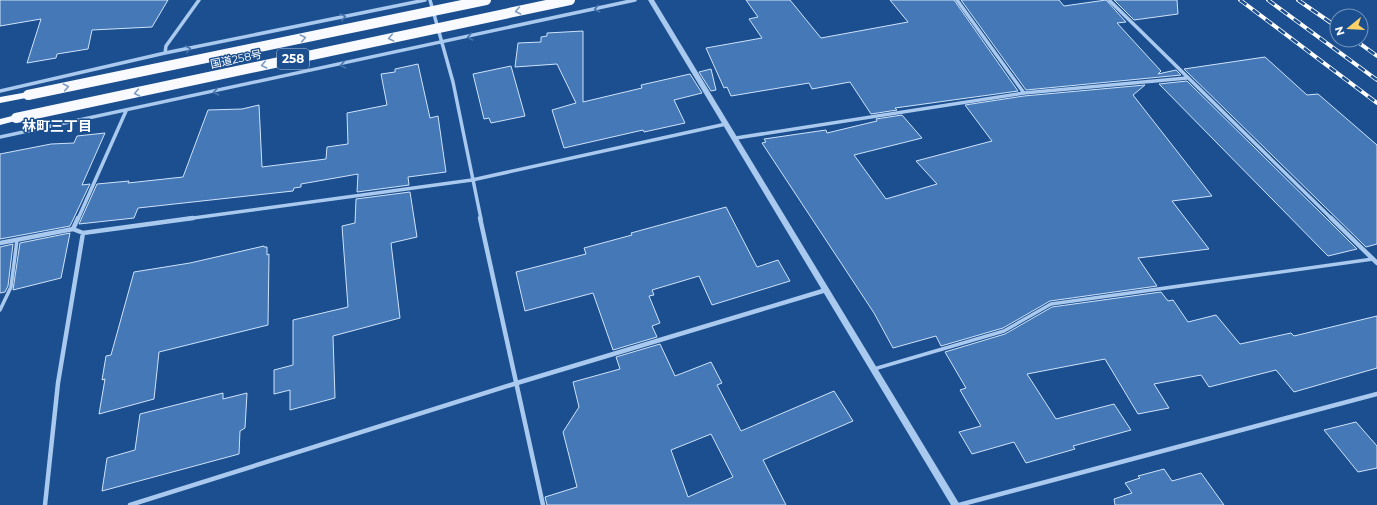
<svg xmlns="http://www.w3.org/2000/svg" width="1377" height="505" font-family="Montserrat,'Noto Sans JP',sans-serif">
	<rect width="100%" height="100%" fill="#1b4f8f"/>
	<path fill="#4478b7" stroke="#cfe3fa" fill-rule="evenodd" d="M0,0H168L152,27L92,30L88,49L57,54L56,58L27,63L41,19L0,26Z
		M746,0H790L821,38L908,22L890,0H954L1018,91L895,108L897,110L871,114L850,82L812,89L809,83L731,96L727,87L724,88L706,48L762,38L749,19L758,17Z
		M961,0H1059L1064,6L1106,0L1126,22L1117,23L1161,71L1158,74L1176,70L1181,75L1026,90Z
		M1114,0H1177L1178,14L1134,20Z
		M583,31V102L642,88L641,85L690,74L702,93L674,100L685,123L644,132L643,130L564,148L552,110L576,103L557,64L515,67L518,43L541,42V37L547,36V33Z
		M1265,57L1307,95L1318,94L1377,145V244L1366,247L1184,69Z
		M418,64L430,118L438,116L446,172L408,177L409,185L357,192L358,174L301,184V187L294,188L293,191L138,208L134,218L79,224L97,184L129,181L128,183L183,177L208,110L242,109L259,105L262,167L326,159L327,147L348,144L347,113L387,105L381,74L395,72V69Z
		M511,66L525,116L491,123L489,118L484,119L473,74Z
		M711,69L716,90L711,91L699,72Z
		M1187,81L1327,219L1357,249L1328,256L1159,84Z
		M1145,85L1133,95L1212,196L1172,201L1209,249L1138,258L1157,286L1050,301L1003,328L941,346L936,336L893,348L874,313L762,143L766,142L764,139L826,130L827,133L877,121L876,119L902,115L922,138L854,155L886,199L937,184L916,161L992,141L965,105L1024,96Z
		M105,133L82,185L90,184L70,226L0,239V154L51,144L74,143L77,136Z
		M410,192L417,237L391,243L400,318L333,336L335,398L290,410V390L274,394V370L293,365V320L348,307L342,226L355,223L356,199Z
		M726,207L757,267L778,260L790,281L712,305L699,276L652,290L654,295L649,296L660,323L652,326L657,337L613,350L593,293L525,311L516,272L586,254L584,248L632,235L631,233Z
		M70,233L61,278L13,290L20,243Z
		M13,244L8,286L5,292L0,293V247Z
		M264,246V247H267V255L269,254L268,325L159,352L154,399L99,414L105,379L102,380L106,356L111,355L134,272L190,263Z
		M1161,292L1168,301L1173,300L1188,322L1216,315L1240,344L1291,333L1294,336L1377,316V368L1294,392L1276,370L1209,387L1201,375L1154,384L1169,408L1138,414L1105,359L1027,374L1056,419L1114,404L1131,430L1073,446L1075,449L1026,463L1014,442L972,454L959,432L981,426L960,390L966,388L945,352L1005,334L1052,307Z
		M660,344L675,376L711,362L722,383L717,385L741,431L834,391L853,421L763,460L786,505H547L545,497L577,487L563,432L579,407L573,382L620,369L616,357ZM711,434L733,477L688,497L671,450Z
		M223,393V399L247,393L245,428L240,431L239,454L102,491L107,458L135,450L140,414Z
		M1356,422L1377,446V468L1358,472L1324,430Z
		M1164,469L1172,481L1201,473L1224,505H1115L1114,499L1132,493L1125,483L1140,478L1138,476Z"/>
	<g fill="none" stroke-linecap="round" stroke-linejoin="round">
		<path stroke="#a9c9ee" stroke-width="3.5" d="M0,310L11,287L17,240
			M874,369L1004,331L1051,304L1373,259"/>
		<path stroke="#a9c9ee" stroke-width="3.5" d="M430,0L453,82L481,219
			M957,0L1024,93
			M1109,0L1332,219
			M165,53L166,46L199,0
			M0,91L165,53L425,0
			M0,137L635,0
			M736,138L1024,93L1187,78
			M78,219L126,111
			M186,219L472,180L726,124"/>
		<path stroke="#a9c9ee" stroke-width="4.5" d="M480,218L543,505
			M1331,218L1377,263
			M73,229L78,218
			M0,243L73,229L83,233L193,218
			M45,505L58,383L83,233
			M130,505L517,383L826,290
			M959,505L1377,394"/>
		<path fill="#a9c9ee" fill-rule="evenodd" d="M648,0H654L960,505H951Z"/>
		<path fill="#f8faff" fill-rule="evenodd" d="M28,92L31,93V97L0,103V97Z
			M16,115L19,116L21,118L19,120L0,125V119Z"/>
		<defs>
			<path id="rail" d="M1240,0L1377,103
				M1268,0L1377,80
				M1298,0L1337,27
				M1355,40L1377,56"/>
		</defs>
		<use href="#rail" stroke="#fff" stroke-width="4"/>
		<use href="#rail" stroke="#1b4f8f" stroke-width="2.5" stroke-dasharray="8" stroke-linecap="butt"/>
		<path stroke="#f8faff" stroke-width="10" d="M28,95L486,0
			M16,118L570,0"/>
	</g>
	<defs><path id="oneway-chevron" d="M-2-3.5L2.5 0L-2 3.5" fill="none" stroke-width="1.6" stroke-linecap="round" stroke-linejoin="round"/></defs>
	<g stroke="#4674ac">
		<use href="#oneway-chevron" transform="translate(597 9) rotate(167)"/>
		<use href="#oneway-chevron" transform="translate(343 17) rotate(-12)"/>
		<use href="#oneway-chevron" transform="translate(470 37) rotate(167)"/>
		<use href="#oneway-chevron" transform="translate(188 49) rotate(-12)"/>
		<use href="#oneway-chevron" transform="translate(343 65) rotate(168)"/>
		<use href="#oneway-chevron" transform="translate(216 92) rotate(168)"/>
	</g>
	<g stroke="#7e9cc1">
		<use href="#oneway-chevron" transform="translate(518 11) rotate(168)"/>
		<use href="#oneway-chevron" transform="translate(303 38) rotate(-12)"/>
		<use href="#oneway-chevron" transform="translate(391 38) rotate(168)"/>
		<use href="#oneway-chevron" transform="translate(264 65) rotate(168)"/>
		<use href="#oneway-chevron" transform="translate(66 87) rotate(-12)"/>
		<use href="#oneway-chevron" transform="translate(137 93) rotate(168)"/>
	</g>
	<g text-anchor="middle" stroke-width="3" stroke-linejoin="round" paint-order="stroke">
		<g font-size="11" fill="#fff" stroke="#1b4f8f">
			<text transform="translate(236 59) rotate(-12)" y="4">国道258号</text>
		</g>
		<rect fill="#1b4f8f" stroke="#bbcadd" stroke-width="1" x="277" y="49" width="32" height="20" rx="3"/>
		<g font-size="12" font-weight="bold" fill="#fff">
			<text x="293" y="63">258</text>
		</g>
		<g font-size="14" font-weight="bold" fill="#fff" stroke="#1b4f8f">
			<text x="57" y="131">林町三丁目</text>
		</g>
	</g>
	<g transform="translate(1349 28) rotate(252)"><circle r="19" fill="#1b4f8f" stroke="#7695bc"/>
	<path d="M0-3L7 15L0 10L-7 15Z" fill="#ffd166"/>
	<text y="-6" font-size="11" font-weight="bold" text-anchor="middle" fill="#ffffff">N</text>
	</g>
</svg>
